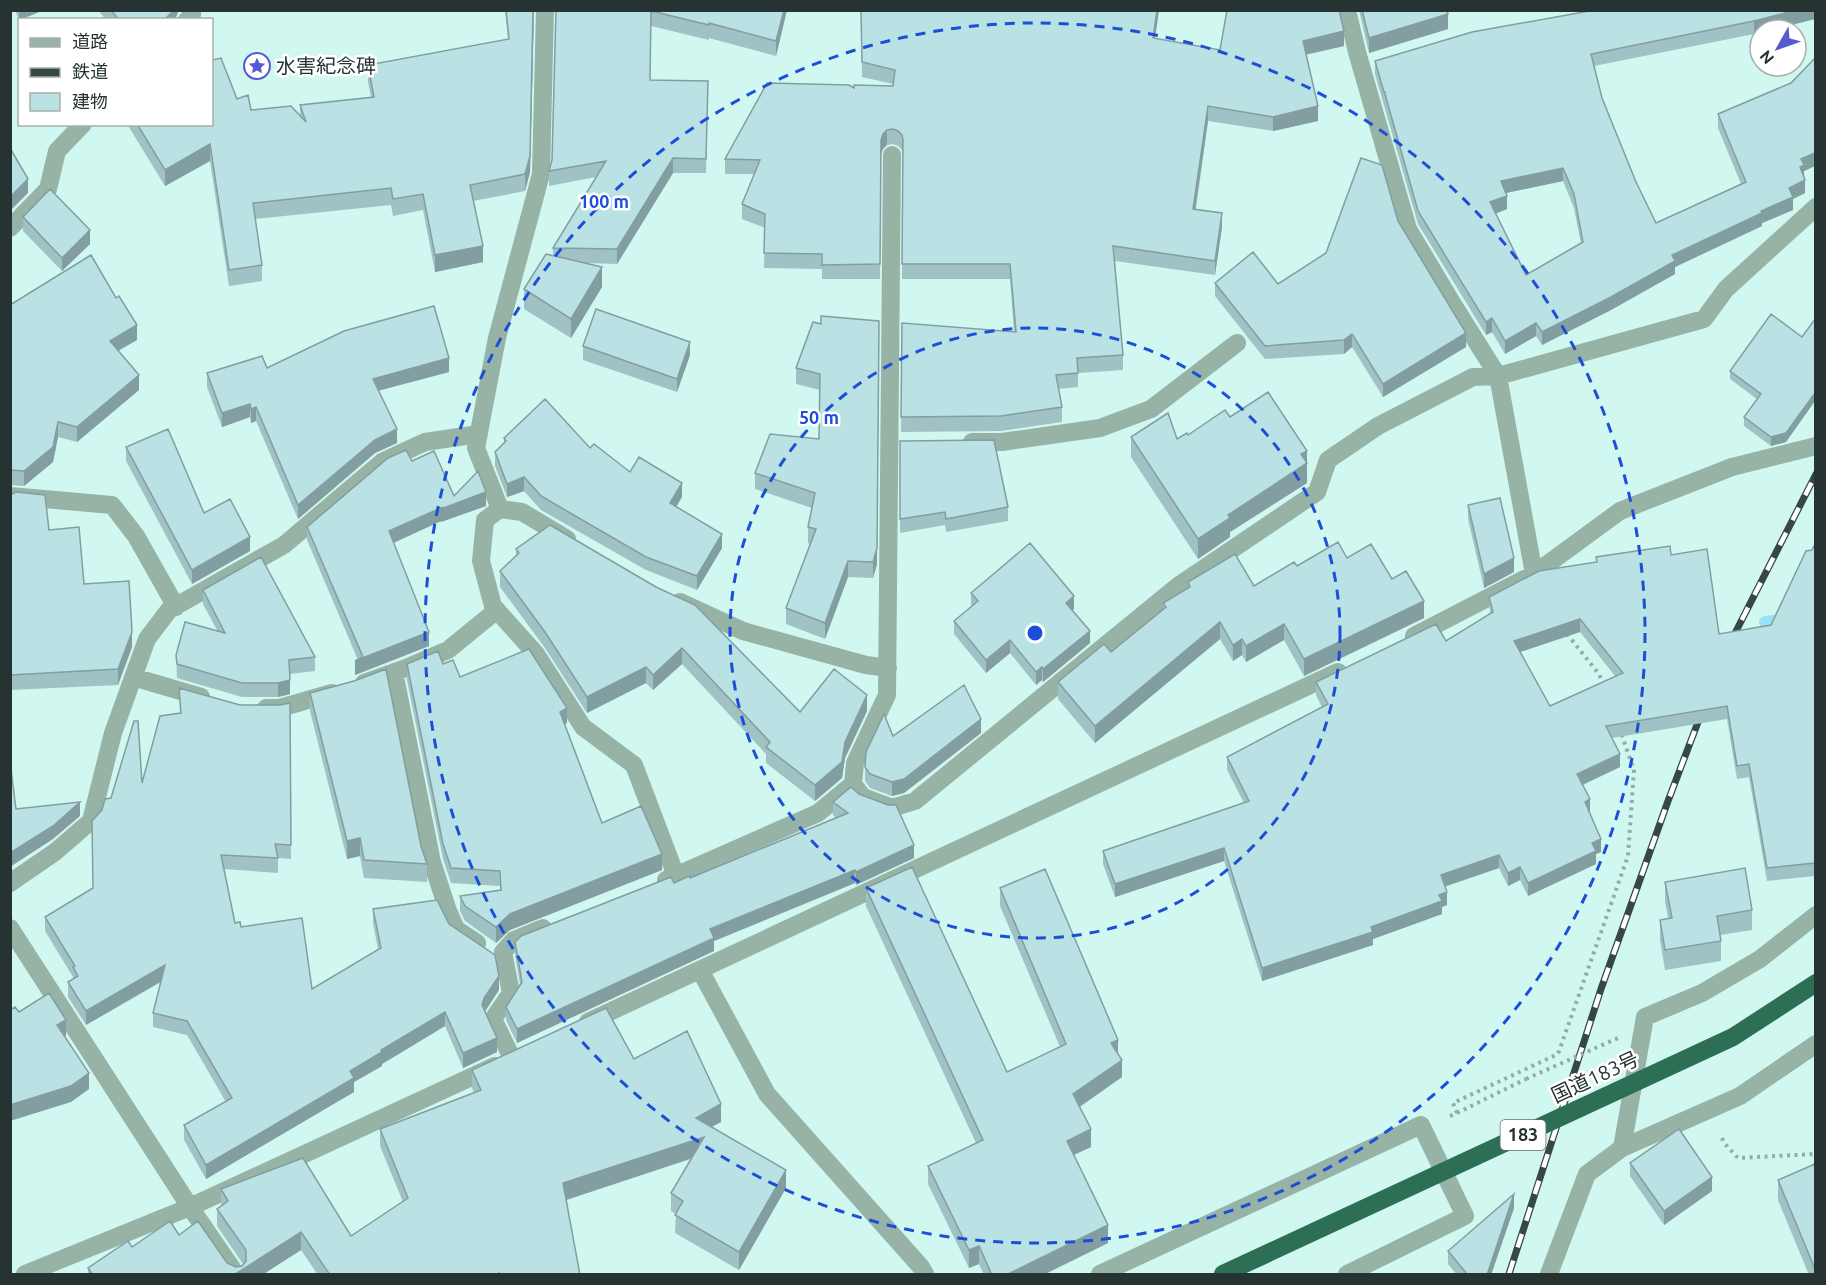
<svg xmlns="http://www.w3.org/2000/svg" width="1826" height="1285" font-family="Ubuntu,'Noto Sans JP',sans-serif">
	<rect width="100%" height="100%" fill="#d0f7f0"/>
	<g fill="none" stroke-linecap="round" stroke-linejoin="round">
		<path stroke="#97e1fa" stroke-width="12" d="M1765,622L1816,615"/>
		<path stroke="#90aea9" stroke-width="4" stroke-dasharray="3 4.5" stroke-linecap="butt" d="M1567,634L1599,674L1604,686
			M1457,1113L1526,1079
			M1450,1116L1457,1113L1453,1103L1558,1054L1628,856L1634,770L1621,733
			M1722,1138L1724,1143L1738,1158L1816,1154"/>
		<path stroke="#97b3a5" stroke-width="18" d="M1347,10L1357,52L1408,229L1454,306L1498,376L1534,574
			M187,20L192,15V10
			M892,155L887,695L855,763L853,784L863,797L892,808L915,801L1178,586L1317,492L1328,460L1378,426L1473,377L1498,376L1704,319L1726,289L1816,207
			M10,228L48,189L57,151L83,124
			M972,442H1002L1100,428L1151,409L1237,343
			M10,496L112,505L136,536L176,607
			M500,509L476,448L497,338L541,174L545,10
			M567,539L522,512L500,509L485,520L481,561L493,606L536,654L583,727L634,765L676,876
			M680,602L743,631L866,665L888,668
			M1414,636L1534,574L1620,511L1732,467L1816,446
			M394,672L432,862L448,911L456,929L477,943
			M133,677L201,697
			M364,683L406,668L448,650L497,610
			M266,708H280L332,693
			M666,880L818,813L853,784
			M10,883L55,852L91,821L113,733L147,639L169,610L284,545L382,462L425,442L479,434
			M10,928L190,1207L236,1274
			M700,970L767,1094L921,1267L925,1274
			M588,1022L1338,672
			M512,1058L493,1019L511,993L503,952L514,940L543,928
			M1622,1148L1645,1017L1702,993L1760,959L1816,915
			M25,1274L190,1207L495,1066
			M1100,1274L1421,1125L1465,1216L1347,1274
			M1549,1274L1587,1174L1622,1148L1740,1096L1816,1044"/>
		<defs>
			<path id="rail" d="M1729,645L1816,474
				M1509,1274L1601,989L1668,801L1703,709"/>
		</defs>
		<use href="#rail" stroke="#364845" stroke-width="7"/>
		<use href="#rail" stroke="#fff" stroke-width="4.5" stroke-dasharray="14" stroke-linecap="butt"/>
		<path stroke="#90aea9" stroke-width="4" stroke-dasharray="3 4.5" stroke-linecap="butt" d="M1526,1079L1618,1038"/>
		<path stroke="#2c6f55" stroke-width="18" d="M1223,1274L1733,1037L1816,983"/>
	</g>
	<path fill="#a0c2c4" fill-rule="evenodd" d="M15,10H44L19,20Z
		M98,10H179L176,17V20H106Z
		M505,10H534L530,172L525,191L473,201L483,262L435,272L423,210L393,216L391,205L255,219L262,265V281L229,286L210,161L165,186L127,124H212L237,99L251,110L300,115V105L371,97L368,82V65L508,39Z
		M556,10H787L776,56L709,38V40L651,26L650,80L708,81L706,173H673L617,264L584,263L602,287L571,338L524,309V289L553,255V248L596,177L549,186V171L552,160Z
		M861,10H1159L1155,39L1220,50L1344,46L1306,55L1318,121L1273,131L1208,121L1196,209L1222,227L1215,275L1115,261L1123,355V370L1078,373V387L1058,389L1062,407V422L1001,431L901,432L902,323L1014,332L1010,279H902L903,155L902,150L898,146L893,144L887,145L883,149L881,154L880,279H822V269L764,268L765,228L742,219V204L754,174H725V159L854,88L893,86V84L862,77Z
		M1359,10H1447L1448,29L1369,53Z
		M1815,10V19L1771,30H1760V33L1754,34L1594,66L1602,98L1636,182L1656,223L1741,184L1718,128V114L1791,83L1815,58V166L1804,171L1805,193L1793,199V210L1762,223V226L1675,267V274L1611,310L1542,345L1536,336L1505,354L1492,332L1486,335L1418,224L1375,74V61ZM1563,181L1574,208L1581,244L1526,275L1495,213L1507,209L1506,193Z
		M23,217L90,244L62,271L23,231Z
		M1398,221L1466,347L1383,397L1352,347L1344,354L1265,359L1215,296V283L1278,284Z
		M10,305L137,340L118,351L139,390L77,442L58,437L53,462L24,486L10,485Z
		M813,322L877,564L873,578L848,577L825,639L786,624V608L810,544L808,543V527L812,508L755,489V473L819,439L820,390L796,384V368Z
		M1802,337L1786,442L1771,446L1744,426V417L1757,399L1730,379V371Z
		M583,346L690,355L677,392L583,360Z
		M267,368L449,372L378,391L397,443L375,453L298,519L256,421L251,423L250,417L222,427L207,387V373Z
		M1230,417L1307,470V483L1230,532V537L1198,559L1131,457V437L1177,439Z
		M504,438L590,448L630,472L682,497L676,507L722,548L697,590L646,570L541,510L524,491L507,497L495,466V452L504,443Z
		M900,441L1008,507V521L946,532L945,525L900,533Z
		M126,447L204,513L250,551L192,584L126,461Z
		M412,461L454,496L486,506L441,522V521L393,543L429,646L355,675L358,660L307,540V527Z
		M10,495L49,530L84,584L132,647L118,685L10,690Z
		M1468,505L1514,572L1484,588L1468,519Z
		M1815,544V876L1767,881L1749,777L1737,779L1727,719L1612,738L1620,767L1583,785L1589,813L1601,852L1596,854V864L1528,896L1520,880L1508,886L1499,868L1445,886L1447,905L1442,907V914L1373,939V945L1262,981L1224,861L1115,897L1103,864V851L1244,803L1227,770V757L1322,707L1316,695V682L1446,641L1490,614L1489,597L1596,563V557L1671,555L1719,634L1771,625ZM1580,632L1615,676L1550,706L1520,652Z
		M516,549L800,712L867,711L845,758L842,778L815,801L766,763V754L682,664L653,690L646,683L587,713L545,648L500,587V571L516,556Z
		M1347,558L1392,579L1424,618L1304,676L1284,640L1246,662L1242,655L1233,661L1220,639L1095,743L1058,699V682L1111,652L1163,609V603L1188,588V582L1254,586L1297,566Z
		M203,590L315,657V671L290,674V694L278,697H242L177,678L176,655L217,630L203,604Z
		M971,593L1074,609L1072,610L1090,643L1043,682L1042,680L1036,685L1010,653L986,673L954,634V621L972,607L971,605Z
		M407,664H443L460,677L567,723L565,724L602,823L662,870L510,930L496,943L465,921L460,911V896L500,890V886L451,883L443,859L407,680Z
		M179,688L240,705H280L290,703L291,859L278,858V873L224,869L235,923L241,927L312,989L378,949L373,923V909L449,924L499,990L485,1011L497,1052L463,1068L445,1026L382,1064V1066L354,1082V1092L206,1179L184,1140V1125L226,1102L187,1035L153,1027V1013L161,982L86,1025L68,997V982L73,979V977L45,931V917L93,888L142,783L180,713Z
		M310,693L421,846L427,864V882L364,878L360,856L347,859L310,711Z
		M981,733L904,793L892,796L870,788L865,781V767L893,736Z
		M833,802L914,858L856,885L855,883L714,941V951L517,1043L506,1020V1007L520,984L515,955V942L690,878L836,818L833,815Z
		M1665,882L1752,910V930L1720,935L1721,941V961L1665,970L1660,940V920L1668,918L1665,901Z
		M866,888L1007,1072L1060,1047L1000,906V888L1118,1054L1122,1077L1080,1107L1091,1147L1074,1155L1108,1243L1043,1275H984L979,1264L969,1268L928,1184V1166L976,1143L866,906Z
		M634,1059L721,1122L712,1127L786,1188L739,1270L675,1233L676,1214L671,1211V1193L691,1159L566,1200L580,1275H318L301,1250L262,1275H88V1268L132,1247L179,1235L227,1263L236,1267L242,1266L243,1264L217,1226V1209L221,1206V1189L351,1236L403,1202L380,1146V1129L474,1093L472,1088V1070Z
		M1630,1163L1712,1191L1664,1225L1630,1176Z
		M1815,1164V1275H1809L1778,1200V1180Z
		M1514,1208L1491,1275H1457L1448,1264V1251Z"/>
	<path fill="#829ea0" d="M19,10H44L20,20H19Z
		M174,10H179L176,17V20H164Z
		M534,10L530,172L525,191V174Z
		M784,10H787L776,56V41Z
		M1157,10H1159L1153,53V38Z
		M1797,10H1815V19L1771,30H1760V33L1754,34V21Z
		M1448,14V29L1369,53V38Z
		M1344,31V46L1303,55V41Z
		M1208,106V121L1193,223V209Z
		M1318,106V121L1273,131V117Z
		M887,130V145L883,149L881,154L880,279L881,140L883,134Z
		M210,144V161L165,186V170Z
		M1815,153V166L1804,171V179L1800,167L1801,159Z
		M673,158V173L617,264V249Z
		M1563,168V181L1501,194V181Z
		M28,179V193L10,211V197Z
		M1805,180V193L1793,199V210L1762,223V226L1675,267V274L1611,310L1542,345V332L1672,255L1761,211L1789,188Z
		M1507,196V209L1490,216V202Z
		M1222,213V227L1215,275V261Z
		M90,230V244L62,271V258Z
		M483,246V262L435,272V255Z
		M602,267V287L571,338V319Z
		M1492,318V332L1486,335V322Z
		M879,321L877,564L873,578V562Z
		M1536,323V336L1505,354V341Z
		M137,325V340L110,355V341Z
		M1466,333V347L1383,397V384Z
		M1352,334V347L1344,354V340Z
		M690,342V355L677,392V379Z
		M449,358V372L373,392V379Z
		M139,375V390L77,442V427Z
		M1815,393V401L1786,442L1771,446V437Z
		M250,404V417L222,427V413Z
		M256,407V421L251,423V409Z
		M58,422V437L53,462L24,486V471Z
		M397,429V443L375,453L298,519V505L375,440Z
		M1307,451V483L1230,532V537L1198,559V539L1301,454Z
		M524,477V491L507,497V484Z
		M682,483V497L670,517V503Z
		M486,492V506L441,522V521L389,545V531L443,507Z
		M722,534V548L697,590V576Z
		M250,537V551L192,584V570Z
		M1514,558V572L1484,588V574Z
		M848,561V577L825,639V623Z
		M1074,596V609L1066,615V603Z
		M1424,601V618L1304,676V659Z
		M1580,619V632L1514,654V641Z
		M1220,622V639L1095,743V726Z
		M1284,624V640L1246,662V646Z
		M1090,631V643L1043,682V669Z
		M132,632V647L118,685V669Z
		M429,632V646L355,675V661Z
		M1242,639V655L1233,661V645Z
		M1010,640V653L986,673V660Z
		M682,648V664L653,690V675Z
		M646,667V683L587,713V697Z
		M1042,667V680L1036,685V672Z
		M290,680V694L278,697V683Z
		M867,695V711L845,758L842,778L815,801V785L845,742Z
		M567,708V723L560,727V712Z
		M981,719V733L904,793L892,796V782Z
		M1620,754V767L1577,787V774Z
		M1590,799V812L1585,802Z
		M80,802V816L53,839L10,867V853Z
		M360,838V856L347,859V841Z
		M1601,839V852L1596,854V864L1528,896V883L1592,843Z
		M914,845V858L856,885V872Z
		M1224,848V861L1115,897V884Z
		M662,854V870L510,930L496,943V927L510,914Z
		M1499,855V868L1441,888V875Z
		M1520,867V880L1508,886V873Z
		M855,870V883L714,941V951L517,1043V1029L710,929Z
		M1447,892V905L1442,907V914L1373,939V945L1262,981V968L1371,927Z
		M165,965V979L86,1025V1011Z
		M499,976V990L484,1013L482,1005L484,998Z
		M445,1012V1026L382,1064V1066L354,1082V1092L206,1179V1165L381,1050Z
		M66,1020V1036L57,1042V1025Z
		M497,1038V1052L463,1068V1053Z
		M1118,1040V1058L1111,1043Z
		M1122,1060V1077L1073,1111V1094Z
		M89,1073V1089L71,1102L10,1121V1105Z
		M721,1104V1122L696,1135V1118Z
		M1091,1129V1147L1067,1158V1141Z
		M704,1137V1154L563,1201V1183Z
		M786,1170V1188L739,1270V1252Z
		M1712,1177V1191L1664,1225V1211Z
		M1514,1194V1208L1491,1275H1487Z
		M1108,1225V1243L1043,1275H1006Z
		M301,1232V1250L262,1275H234Z
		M979,1246V1264L969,1268V1250Z"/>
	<path fill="#bae1e4" stroke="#829ea0" stroke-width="1.5" fill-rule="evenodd" d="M111,10H174L164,20H119Z
		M506,10H533L530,156L525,174L470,185L483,246L435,255L423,194L393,199L391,188L253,203L262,265L229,270L210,144L165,170L137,124H212V60L221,58L237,99L248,95L251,110L291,106L306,122L300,105L374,97L368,65L509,39Z
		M556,10H784L776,41L709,23V25L651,11L650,80L708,81L706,159L673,158L617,249L553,248L606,161L549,171L552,160Z
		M861,10H1157L1153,38L1220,50L1227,10H1339L1344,31L1303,41L1318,106L1273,117L1208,106L1193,209L1222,213L1215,261L1113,246L1123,355L1077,358L1078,373L1056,375L1062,407L1001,416L901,417L902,323L1016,332L1010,264H902L903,140L902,135L898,131L893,129L887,130L883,134L881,140L880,264L822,265V254L764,253L765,214L742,204L760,160L725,159L767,83L849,85L854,88V85L893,86L895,70L862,62Z
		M1362,10H1447L1448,14L1369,38Z
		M1595,10H1797L1754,21L1591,54L1602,98L1636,182L1656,223L1746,182L1718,114L1791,83L1815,58V153L1801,159L1804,165L1800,167L1805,180L1789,188L1793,197L1761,211L1762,213L1672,255L1675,261L1611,297L1542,332L1536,323L1505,341L1492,318L1486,322L1418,211L1385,94V92H1384L1375,61L1472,32ZM1563,168L1574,194L1583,242L1526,275L1490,202L1507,196L1501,181Z
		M10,148L28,179L10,197Z
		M1361,158L1382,165L1398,221L1466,333L1383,384L1352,334L1344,340L1265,346L1215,283L1253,252L1278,284L1326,253Z
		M50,189L90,230L62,258L23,217Z
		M546,254L602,267L571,319L524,289Z
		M91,255L116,298L119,296L137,325L110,341L139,375L77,427L58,422L53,447L24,471L10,470V305Z
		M434,306L449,358L373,379L397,429L375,440L298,505L256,407L251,409L250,404L222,413L207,373L262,356L267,368L344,331Z
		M596,309L690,342L677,379L583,346Z
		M1771,314L1802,337L1815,319V393L1786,433L1771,437L1744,417L1761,394L1730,371Z
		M821,316L879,321L877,548L873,562L848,561L825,623L786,608L816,529L808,527L815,493L755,473L770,434L819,439L820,374L796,368L813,322L821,324Z
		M1268,392L1307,451L1301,454L1307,463L1228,515L1230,518L1198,539L1131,437L1168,413L1177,439L1187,433L1188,435L1225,410L1230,417Z
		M545,399L590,448L594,444L630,472L639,457L682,483L670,503L722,534L697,576L646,557L541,496L524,477L507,484L495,452L506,441L504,438Z
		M168,429L204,513L230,499L250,537L192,570L126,447Z
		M994,440L1008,507L946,519L945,512L900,519V441Z
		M406,450L412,461L434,451L454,496L478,471L486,492L441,509L443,507L389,531L429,632L355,661L363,657L307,527L388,458Z
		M16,492L45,495L49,530L79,527L84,584L129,581L132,632L118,669L10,675V495Z
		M1500,498L1514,558L1484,574L1468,505Z
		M550,525L656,587L695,605L800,712L834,669L867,695L845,742L842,762L815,785L766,747L770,742L682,648L653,675L646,667L587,697L545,632L500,571L519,553L516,549Z
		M1338,542L1347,558L1371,544L1392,579L1406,571L1424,601L1304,659L1284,624L1246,646L1242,639L1233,645L1220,622L1095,726L1058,682L1104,644L1111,652L1166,607L1163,603L1190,587L1188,582L1235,554L1254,586L1294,562L1297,566Z
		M1030,543L1074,596L1066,603L1090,631L1043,669L1042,667L1036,672L1010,640L986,660L954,621L978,601L971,593Z
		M1815,544V863L1767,868L1749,764L1737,766L1727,706L1606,726L1620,754L1577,774L1590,799L1585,802L1601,839L1592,843L1596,851L1528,883L1520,867L1508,873L1499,855L1441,875L1447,892L1439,895L1442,901L1371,927L1373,932L1262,968L1224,848L1115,884L1103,851L1249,801L1227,757L1328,704L1316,682L1436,624L1446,641L1493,612L1489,597L1539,571L1597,562L1596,557L1670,546L1671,555L1707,549L1719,634L1771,625L1806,551L1812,550ZM1580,619L1623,673L1550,706L1514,641Z
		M261,557L315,657L289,660L290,680L278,683H242L177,664L176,655L185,622L225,633L203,590Z
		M529,649L567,708L560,712L602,823L641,806L662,854L510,914L496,927L465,906L460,896L501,890L500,871L451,868L443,844L407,664L438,651L443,664L453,660L460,677Z
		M386,669L421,846L427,864L364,860L360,838L347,841L310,693L354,681Z
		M964,685L981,719L904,779L892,782L870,774L865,767L866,752L884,714L893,736Z
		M179,688L240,705H280L290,703L291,845L275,844L278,858L221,855L235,923L240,922L241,927L302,918L312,989L381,948L373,909L437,900L449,924L495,955L499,976L484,998L482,1005L497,1038L463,1053L445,1012L381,1050L382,1052L350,1071L354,1078L206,1165L184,1125L232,1098L187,1021L153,1013L165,965L86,1011L68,982L78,976L73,967L75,966L45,917L93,888L92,821L102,810L105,799L111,798L134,721H138L142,783L160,716L181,713Z
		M10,761L16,809L80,802L53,826L10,853Z
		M851,787L859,794L888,805H896L914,845L856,872L855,870L710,929L714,938L517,1029L506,1007L522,982L515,942L521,936L671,877L674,883L689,876L690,878L848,813L833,802Z
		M912,867L1007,1072L1066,1044L1000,888L1045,869L1118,1040L1111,1043L1122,1060L1073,1094L1091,1129L1067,1141L1108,1225L1006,1275H992L979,1246L969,1250L928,1166L983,1140L866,888Z
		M1745,868L1752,910L1717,916L1721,941L1665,950L1660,920L1672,918L1665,882Z
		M49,993L66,1020L57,1025L89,1073L71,1086L10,1105V1010L15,1007L19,1012Z
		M606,1008L634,1059L687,1031L721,1104L696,1118L786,1170L739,1252L675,1215L683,1201L671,1193L704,1137L563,1183L580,1275H500L499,1273L497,1275H330L301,1232L234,1275H93L88,1268L128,1241L132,1247L170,1221L179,1235L198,1221L227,1263L236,1267L242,1266L246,1261V1250L217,1209L228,1201L221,1189L303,1158L351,1236L408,1198L380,1129L481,1090L472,1070Z
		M1679,1129L1712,1177L1664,1211L1630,1163Z
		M1815,1164V1269L1778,1180Z
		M1514,1194L1487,1275H1468L1448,1251Z"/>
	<g fill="none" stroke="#1d4ed8" stroke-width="3" stroke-dasharray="10 8">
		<circle cx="1035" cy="633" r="305"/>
		<circle cx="1035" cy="633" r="610"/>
	</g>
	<defs>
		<symbol id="sight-ring" viewBox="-11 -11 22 22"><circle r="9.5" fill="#fff" stroke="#585ad2" stroke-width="1.5"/><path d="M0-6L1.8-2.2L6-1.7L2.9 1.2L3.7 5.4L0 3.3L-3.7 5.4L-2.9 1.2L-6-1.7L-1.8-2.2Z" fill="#585ad2"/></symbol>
	</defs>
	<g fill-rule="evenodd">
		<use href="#sight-ring" x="242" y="51" width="30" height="30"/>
	</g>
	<g text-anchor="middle" stroke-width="5" stroke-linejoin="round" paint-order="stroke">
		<rect fill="#fff" stroke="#667170" stroke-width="1.5" x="1500.5" y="1120" width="45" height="30" rx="4.5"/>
		<g font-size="18" font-weight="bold" fill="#253432">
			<text x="1523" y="1141">183</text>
		</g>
		<g font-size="20" fill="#253432" stroke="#fff" text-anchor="start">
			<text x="276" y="73">水害紀念碑</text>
		</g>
		<g font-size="20" fill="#253432" stroke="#fff">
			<text transform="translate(1595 1077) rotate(-25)" y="7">国道183号</text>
		</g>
	</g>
	<circle cx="1035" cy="633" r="9" fill="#1d4ed8" stroke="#fff" stroke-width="3"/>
	<g font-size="18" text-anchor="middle" font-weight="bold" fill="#1d4ed8" stroke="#fff" stroke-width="5" stroke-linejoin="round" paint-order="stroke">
		<text x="604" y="208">100 m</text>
		<text x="819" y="424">50 m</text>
	</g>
	<rect width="1826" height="1285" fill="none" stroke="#253432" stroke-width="24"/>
	<rect x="18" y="18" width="195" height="108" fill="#ffffff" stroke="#a8aead" stroke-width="1.5"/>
	<rect x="30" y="38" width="30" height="9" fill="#97b3a5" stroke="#a8aead" stroke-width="1.5"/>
	<text x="72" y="48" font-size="18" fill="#253432">道路</text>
	<rect x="30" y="68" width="30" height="9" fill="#364845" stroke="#a8aead" stroke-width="1.5"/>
	<text x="72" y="78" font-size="18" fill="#253432">鉄道</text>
	<rect x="30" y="93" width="30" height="18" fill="#bae1e4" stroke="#a8aead" stroke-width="1.5"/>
	<text x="72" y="108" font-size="18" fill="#253432">建物</text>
	<g transform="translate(1778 48) rotate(230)"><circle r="28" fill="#ffffff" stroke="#a8aead" stroke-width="1.5"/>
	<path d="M0-4.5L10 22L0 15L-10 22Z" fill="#585ad2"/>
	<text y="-9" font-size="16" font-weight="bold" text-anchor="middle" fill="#253432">N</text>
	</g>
</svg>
